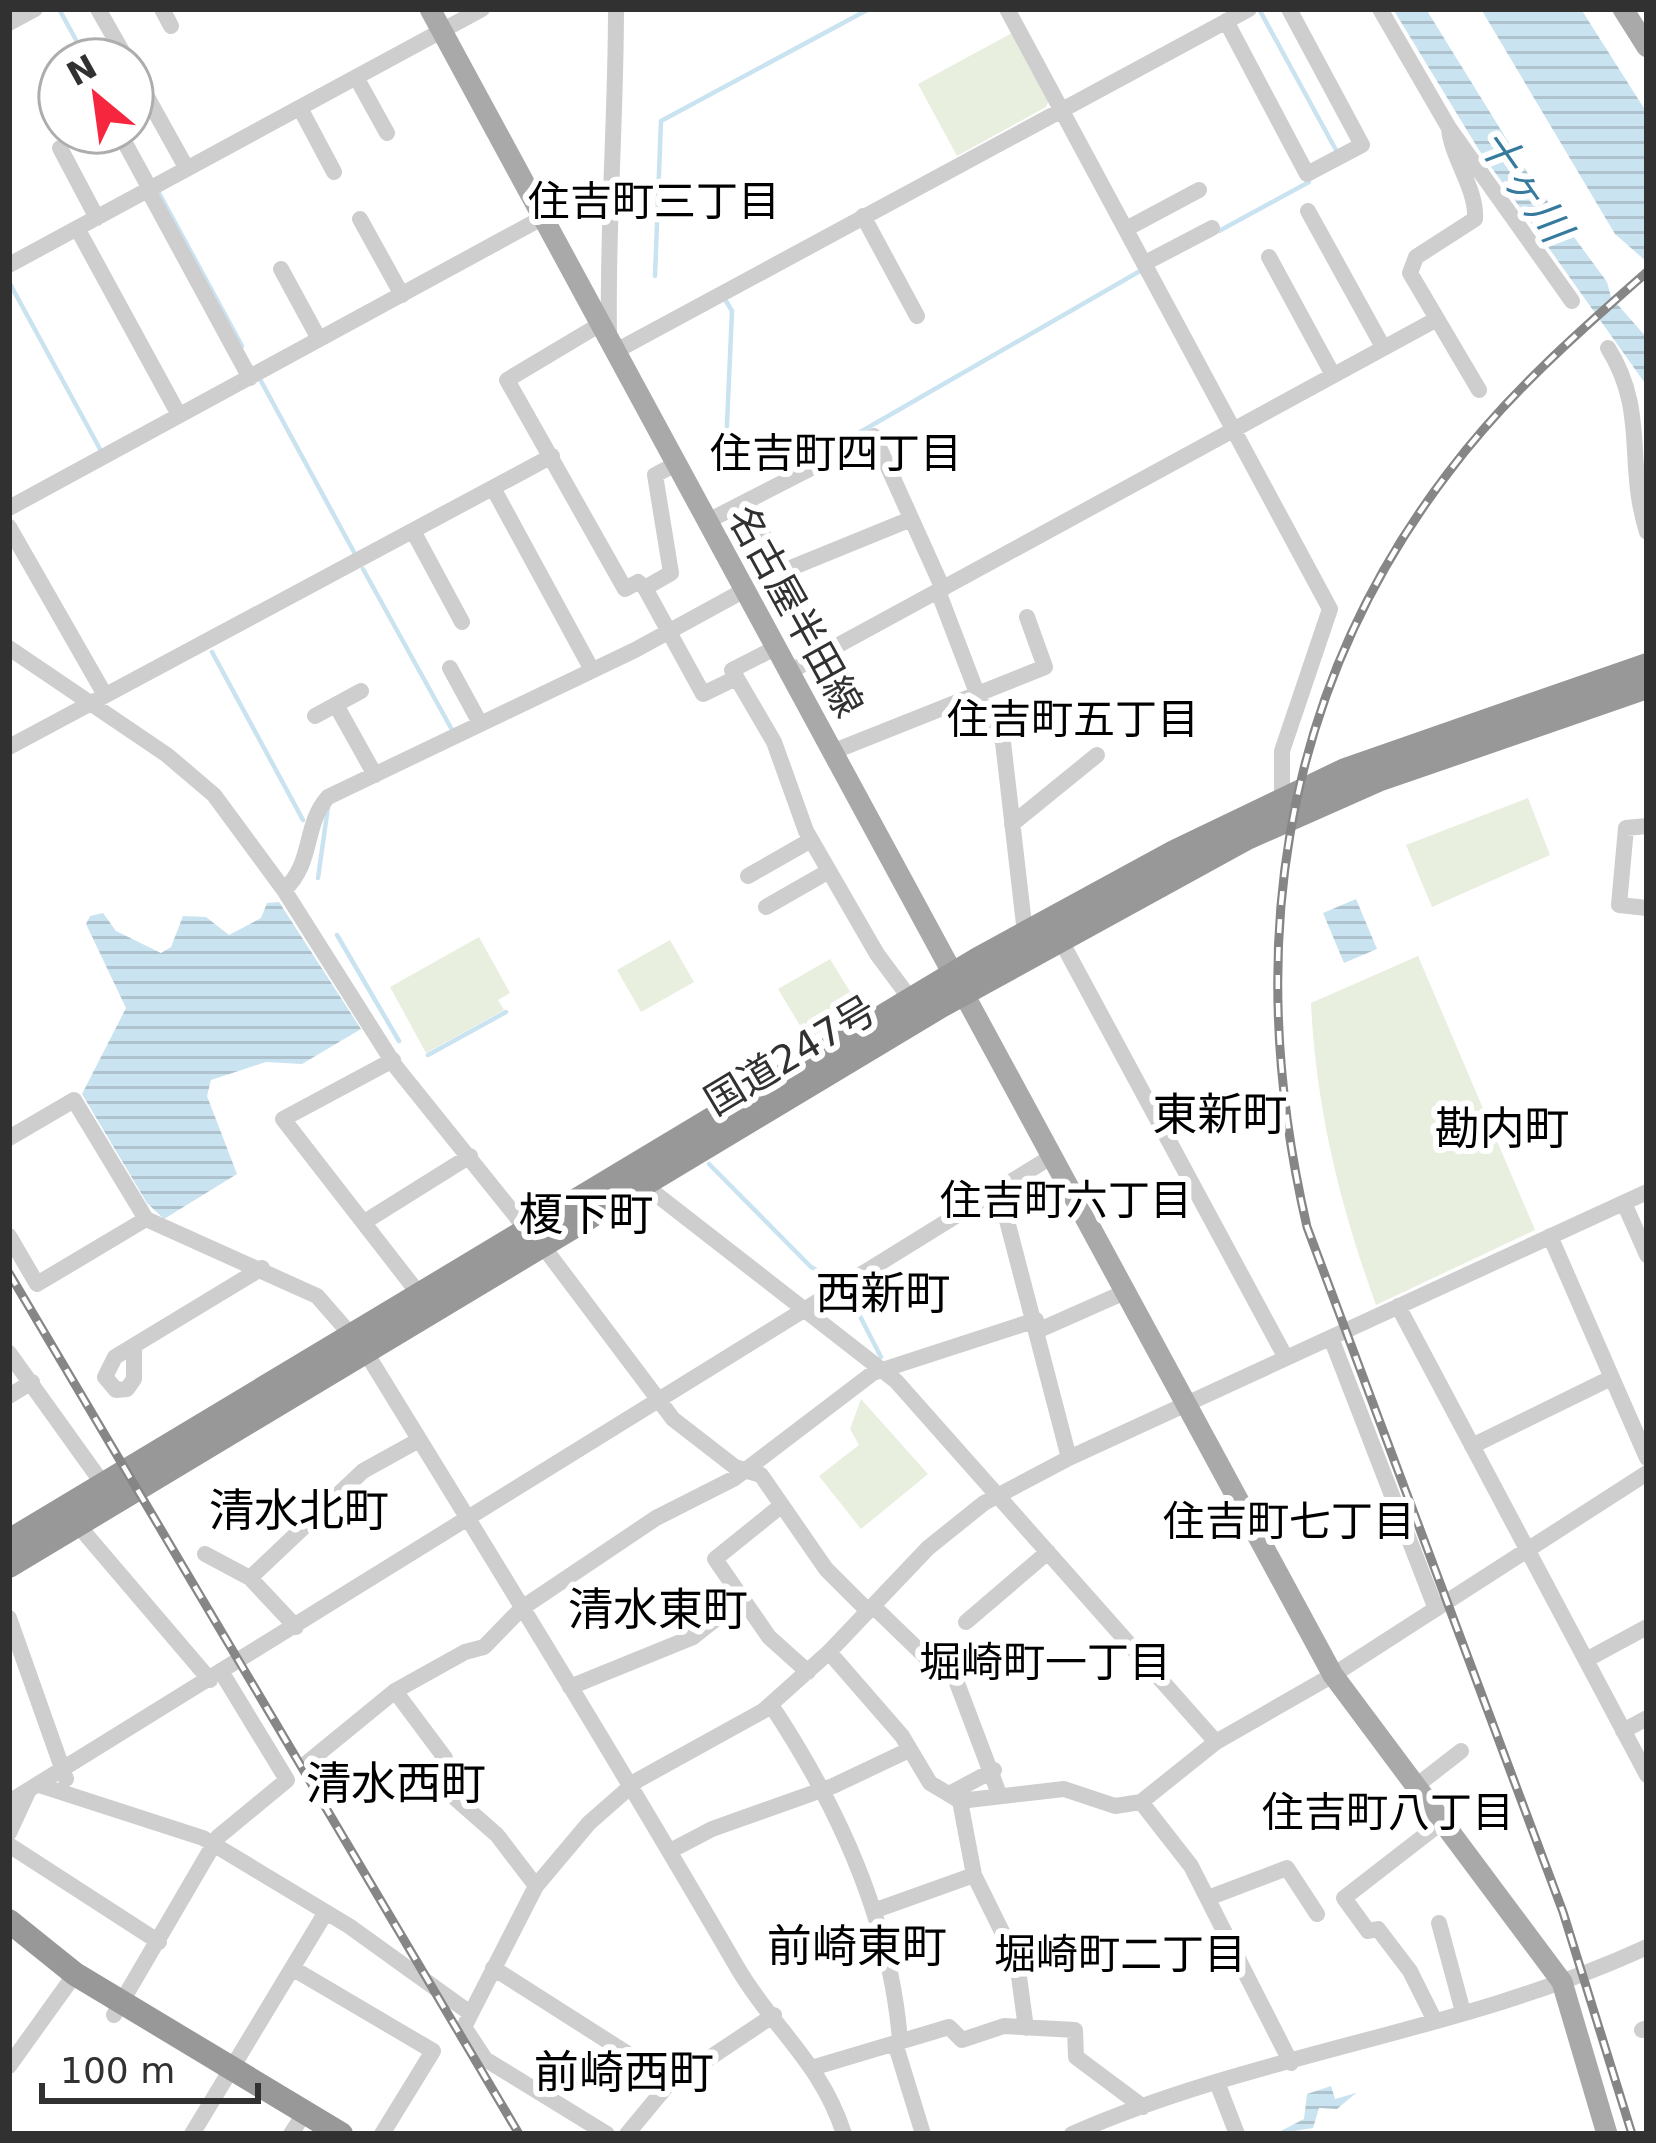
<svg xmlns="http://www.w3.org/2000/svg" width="1656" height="2143" font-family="'DejaVu Sans','Noto Sans JP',sans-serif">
	<defs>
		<pattern id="water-rules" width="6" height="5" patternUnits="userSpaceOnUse" patternTransform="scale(3)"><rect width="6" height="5" fill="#cae3f0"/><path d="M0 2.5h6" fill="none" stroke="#aec3ce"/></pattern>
	</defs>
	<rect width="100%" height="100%" fill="#fff"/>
	<path fill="#e8efdf" d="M1012,33L1049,100L1046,107L957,156L918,84Z
		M1528,798L1550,855L1432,907L1406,845Z
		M479,937L510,993L498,1000L504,1010L426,1053L390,987Z
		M670,940L694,982L641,1012L617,970Z
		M1418,956L1535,1230L1376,1305C1340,1205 1316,1109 1311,1003Z
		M830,959L860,1008L808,1039L778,989Z
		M861,1399L928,1474L861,1529L819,1476L859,1445L850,1429Z"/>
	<path fill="url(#water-rules)" d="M1393,9H1426L1530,177L1607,282L1611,297L1647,338V386L1479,150Z
		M1481,9H1581L1647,113V262L1615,234Z
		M1356,899L1377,949L1344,963L1323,913Z
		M279,902L361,1029L302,1064L266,1062L211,1080L207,1096L237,1174L164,1219L147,1203L82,1094L126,1008L86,924L90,916L103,913L116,931L161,953L171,947L183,916L206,917L229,935L261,918L267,903Z
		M1331,2086L1335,2099L1356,2093L1337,2109L1319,2108L1313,2128L1275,2134L1304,2119L1307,2094Z"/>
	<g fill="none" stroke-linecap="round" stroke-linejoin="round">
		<path stroke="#cae3f0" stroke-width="4.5" d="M59,9L87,60
			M1259,9L1336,150
			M159,193L242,346
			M1219,231L1309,182
			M655,276L661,121L869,9
			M9,282L100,449
			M726,301L732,311L726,446L829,450L1140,271
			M261,381L355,554
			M363,569L451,728
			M212,652L303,820
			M318,878L328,807
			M337,935L399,1041
			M428,1055L506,1012
			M709,1164L811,1267L833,1279
			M848,1293L881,1357"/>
		<path stroke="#cecece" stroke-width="16" d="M98,9L127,60
			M162,9L171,26
			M1007,9L1330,609L1282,751V797
			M1380,9L1449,128L1572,301
			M1226,21L1307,174L1362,145L1289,9
			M9,23L35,9
			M132,70L187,169
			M356,77L387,133
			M300,108L334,172
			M1449,129C1452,159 1477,189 1475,219L1416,257L1410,273L1479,390
			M119,132L150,189
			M60,148L97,218
			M148,190L250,378
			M1308,211L1383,347
			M863,216L917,316
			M360,219L402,295
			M77,228L179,415
			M1126,229L1199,190
			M1269,257L1333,375
			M1145,263L1212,228
			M9,265L482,9
			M281,269L319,339
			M599,325L507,380L625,589L638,582L645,588L703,694L736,678
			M609,337C607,227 616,119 616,9
			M1608,348C1648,412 1625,463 1647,532
			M614,352L1249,9
			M493,488L592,670
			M747,501L781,572L911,519
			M9,508L542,218
			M706,522L874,436L943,589
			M9,527L105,695
			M413,531L462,622
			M645,588L671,573L655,475L674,465
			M938,591L977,693L1003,742L1025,933
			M9,648L167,755L214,795L284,890L396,1067L527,1230
			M775,648L732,670L774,742L806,831L877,954L912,1001
			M450,668L480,723
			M789,672L1437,319
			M336,705L375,775
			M315,716L361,691
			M9,747L552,456
			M832,752L1045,667L1027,617
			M1012,824L1097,755
			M1647,826L1626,828L1619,905L1647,908
			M748,876L811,840
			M284,890C314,863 303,825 328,797L635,650L743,591
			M766,907L829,871
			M1060,939L1286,1358
			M393,1060L283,1119L419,1294
			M9,1138L74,1100L146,1219L317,1296L365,1351C491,1556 617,1760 737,1967C773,2029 821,2062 844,2134
			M643,1184L896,1381L1216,1742
			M999,1190L1069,1458
			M1624,1203L1647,1255
			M366,1221L470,1156
			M9,1236L37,1284L146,1219
			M1550,1236L1647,1458
			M542,1245L673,1419L735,1467L761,1475L826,1569L868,1611
			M1398,1306L1647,1775
			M1037,1331L1125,1292
			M1331,1338L1436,1609
			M134,1347V1379L127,1389L116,1390L105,1377L115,1357L262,1268
			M9,1353L103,1484
			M9,1396L32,1382
			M1472,1446L1611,1378
			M782,1505L715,1559L769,1637L808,1672
			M77,1524L210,1680
			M205,1554L250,1578L296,1627
			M250,1578L363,1471L419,1440
			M873,1606L933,1664L954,1675L999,1794
			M9,1618L66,1779
			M966,1622L1048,1552
			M829,1652L902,1736L930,1783L960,1801L1064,1789L1115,1806L1141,1802L1216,1742L1333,1675L1647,1473
			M1586,1660L1647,1627
			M570,1687L693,1637L741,1599
			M395,1691L445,1758L448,1787L456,1799L497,1835L536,1886
			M771,1705C838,1806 890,1918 900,2040
			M1623,1731L1647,1718
			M307,1763L395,1691L465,1652L484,1647L522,1608L656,1518L735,1478L873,1373L1036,1320
			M39,1785L203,1838L349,1926L470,2013
			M1416,1786L1461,1751
			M949,1794L994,1770
			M960,1801L974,1875L1017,1962L1026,2028
			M9,1802L1051,1157
			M1141,1802L1191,1866L1291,2063
			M9,1833L28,1792
			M9,1845L159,1942
			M672,1850L712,1829L833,1786L909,1750
			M1208,1898L1287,1868L1317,1914
			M876,1910L974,1875
			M1439,1923L1463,2012
			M292,1968L433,2051L382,2134
			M493,1968L672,2082
			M114,2015L218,1837L287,1780L222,1673
			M1435,2021L1410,1971L1378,1929L1368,1931L1344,1898L1442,1822
			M1642,2030L1647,2028
			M895,2043L923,2134
			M9,2066L75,1974
			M815,2067L949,2027L962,2040L1004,2026L1075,2030L1076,2057L1143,2107
			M1218,2085L1237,2134
			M192,2134L326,1912
			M291,2134L305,2112
			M607,2134L485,2059L464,2027L536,1886L589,1823L638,1780L763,1711L829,1652L928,1548L984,1503L1069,1458L1647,1192
			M627,2134L666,2087L774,2015
			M1072,2134C1256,2053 1463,2032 1647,1947"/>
		<path stroke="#a9a9a9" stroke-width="21" d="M430,9L1333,1675L1562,1982L1607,2134
			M1623,9L1647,47"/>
		<path stroke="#989898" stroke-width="24" d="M9,1541L978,959L1174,852L1345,770L1647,665
			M9,1566L941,1006L1247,838L1378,780L1647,687
			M9,1921L75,1974L341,2134"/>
		<defs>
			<path id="rail" d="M9,1273L519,2134
				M1632,2134L1563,1912L1307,1227C1245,959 1277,697 1448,473C1505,397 1576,334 1647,272"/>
		</defs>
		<use href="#rail" stroke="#868686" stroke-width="9"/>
		<use href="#rail" stroke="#fff" stroke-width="4.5" stroke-dasharray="14" stroke-linecap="butt"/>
	</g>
	<g text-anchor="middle" stroke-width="12" stroke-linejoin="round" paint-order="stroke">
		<g font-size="39" fill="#313131" stroke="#fff">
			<text transform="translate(796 611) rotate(61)" y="14">名古屋半田線</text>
			<text transform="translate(790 1055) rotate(-31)" y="14">国道247号</text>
		</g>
		<g font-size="42" font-style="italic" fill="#367a9d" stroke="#fff">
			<text transform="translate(1525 185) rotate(55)" y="15">十ヶ川</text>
		</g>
		<g font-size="42" fill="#000" stroke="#fff">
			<text x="654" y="216">住吉町三丁目</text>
			<text x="836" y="468">住吉町四丁目</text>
			<text x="1073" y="734">住吉町五丁目</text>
			<text x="1066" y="1215">住吉町六丁目</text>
			<text x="1289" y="1536">住吉町七丁目</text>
			<text x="1045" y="1677">堀崎町一丁目</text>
			<text x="1388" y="1827">住吉町八丁目</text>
			<text x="1120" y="1969">堀崎町二丁目</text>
		</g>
		<g font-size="45" fill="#000" stroke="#fff">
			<text x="1220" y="1130">東新町</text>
			<text x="1502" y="1144">勘内町</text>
			<text x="586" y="1230">榎下町</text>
			<text x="883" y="1309">西新町</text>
			<text x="299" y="1526">清水北町</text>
			<text x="658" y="1625">清水東町</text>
			<text x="396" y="1799">清水西町</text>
			<text x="857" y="1962">前崎東町</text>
			<text x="624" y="2088">前崎西町</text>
		</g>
	</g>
	<rect width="1656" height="2143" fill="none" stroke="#313131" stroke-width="24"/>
	<g transform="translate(96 96) rotate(331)"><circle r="57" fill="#ffffff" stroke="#adadad" stroke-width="3"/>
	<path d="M0-9L21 45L0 30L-21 45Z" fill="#f6263f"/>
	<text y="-18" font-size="33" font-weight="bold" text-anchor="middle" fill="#313131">N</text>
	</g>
	<path d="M42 2083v18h216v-18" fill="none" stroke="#313131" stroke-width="6"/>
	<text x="60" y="2083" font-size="36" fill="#313131" stroke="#ffffff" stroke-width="9" paint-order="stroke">100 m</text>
</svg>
